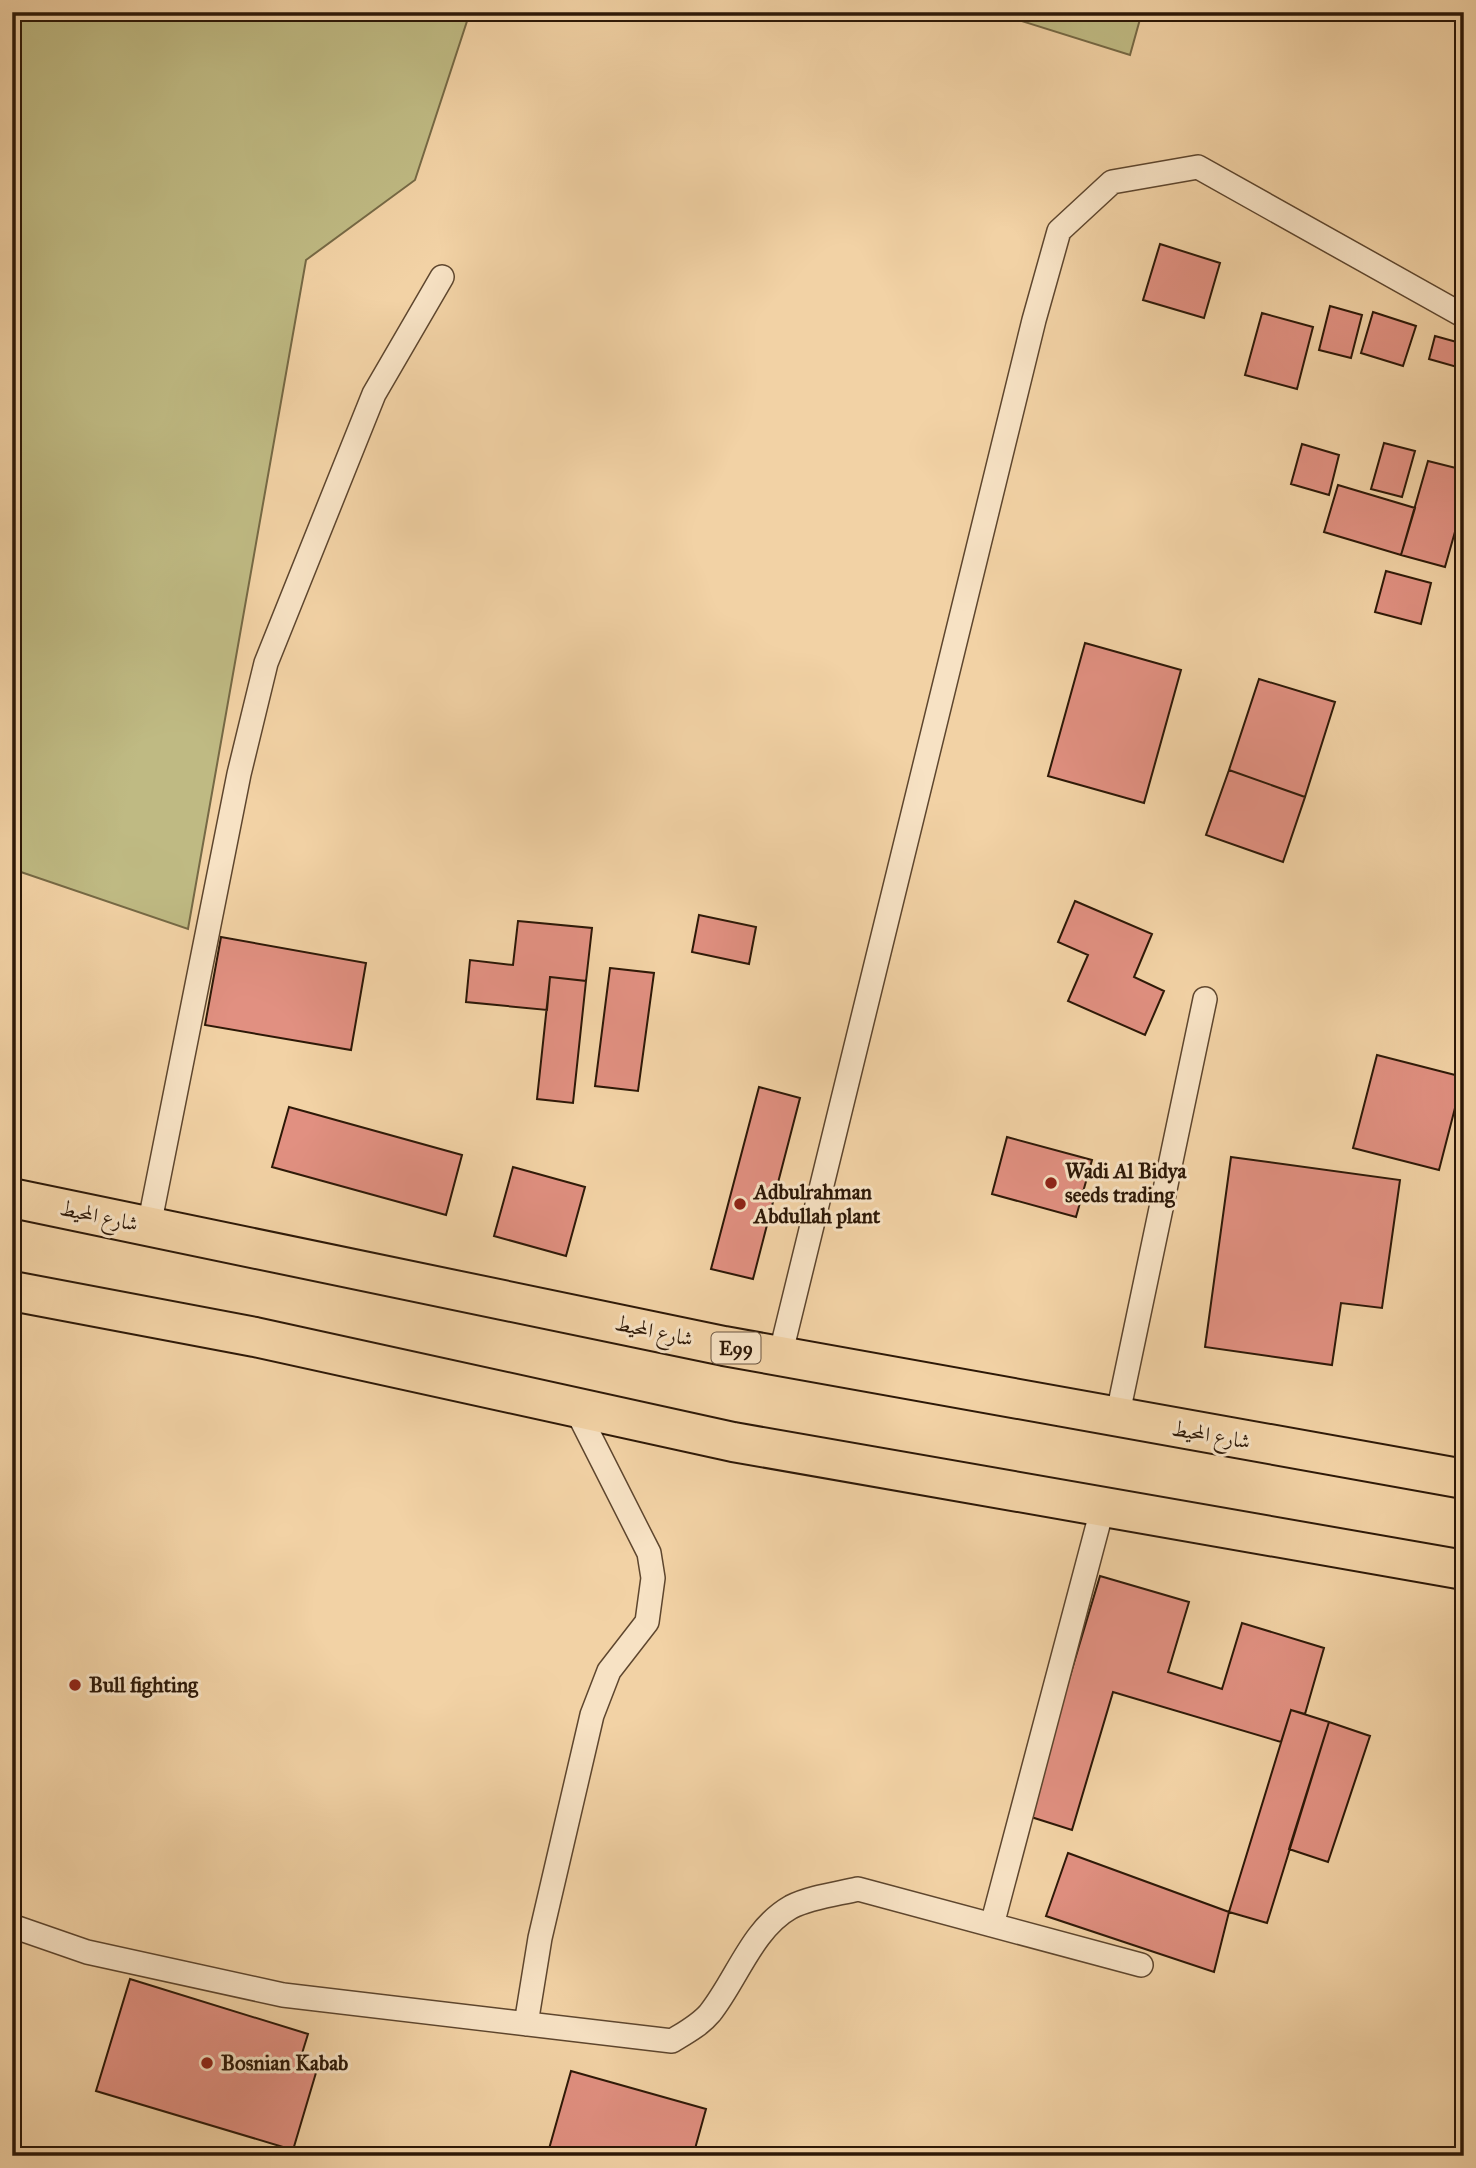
<svg xmlns="http://www.w3.org/2000/svg" width="1476" height="2168" font-family="'IM FELL Great Primer',Amiri,serif">
	<rect width="100%" height="100%" fill="#f2d2a5"/>
	<filter id="stains"><feTurbulence type="fractalNoise" baseFrequency=".00286" numOctaves="4"/><feColorMatrix values="0 0 0 0 .2 0 0 0 0 .09 0 0 0 0 .02 0 0 0 .5 -.17"/></filter>
	<radialGradient id="worn" r=".72"><stop offset=".6" stop-color="#630" stop-opacity="0"/><stop offset="1" stop-color="#630" stop-opacity=".3"/></radialGradient>
	<path fill="#bfba83" stroke="#766945" stroke-width="2" d="M12,12H470L415,180L306,260L188,929L12,869Z
		M993,12H1142L1130,55Z"/>
	<path fill="#e19081" stroke="#2d1807" stroke-width="2" d="M1160,244L1220,263L1204,318L1143,300Z
		M1330,306L1362,315L1351,358L1319,350Z
		M1373,312L1416,326L1403,366L1361,353Z
		M1262,313L1313,327L1297,389L1245,375Z
		M1435,336L1464,344V369L1429,359Z
		M1384,443L1415,451L1402,497L1371,489Z
		M1302,444L1339,455L1329,495L1291,484Z
		M1428,461L1464,470V500L1445,567L1401,555Z
		M1338,485L1415,508L1401,555L1324,532Z
		M1386,571L1431,583L1421,624L1375,612Z
		M1085,643L1181,670L1144,803L1048,776Z
		M1259,679L1335,702L1305,797L1229,770Z
		M1229,770L1305,797L1283,862L1206,835Z
		M1075,901L1152,934L1134,977L1164,991L1145,1035L1068,1001L1088,955L1058,942Z
		M699,915L756,927L749,964L692,952Z
		M518,921L592,928L586,981L550,977L547,1010L466,1002L470,960L513,965Z
		M221,937L366,963L351,1050L205,1025Z
		M610,968L654,973L638,1091L595,1086Z
		M550,977L586,981L573,1103L537,1099Z
		M1377,1055L1463,1077L1439,1170L1353,1148Z
		M759,1087L800,1098L753,1279L711,1269Z
		M289,1107L462,1155L446,1215L272,1167Z
		M1007,1137L1092,1160L1076,1217L992,1194Z
		M1231,1157L1400,1180L1382,1308L1341,1303L1332,1365L1205,1347Z
		M513,1167L585,1187L566,1256L494,1236Z
		M1100,1576L1189,1602L1168,1672L1222,1689L1242,1623L1324,1648L1305,1714L1291,1710L1281,1742L1113,1692L1072,1830L1028,1816Z
		M1291,1710L1329,1722L1267,1923L1229,1912Z
		M1329,1722L1370,1736L1328,1862L1289,1849Z
		M1068,1853L1229,1912L1214,1972L1046,1916Z
		M130,1979L308,2034L300,2060L318,2066L293,2150L96,2091Z
		M571,2071L706,2109L693,2156H547Z"/>
	<g fill="none" stroke-linecap="round" stroke-linejoin="round">
		<defs>
			<path id="lane" d="M149,1226L239,774L266,663L374,394L442,277
				M780,1356L1034,320L1059,231L1112,182L1198,167L1464,316
				M1117,1418L1205,999
				M992,1925L1103,1506
				M12,1926L87,1952L283,1995L672,2041C685,2033 700,2025 710,2013C737,1979 752,1929 791,1907C811,1897 837,1894 858,1889L1141,1965
				M526,2024L540,1938L592,1715L609,1671L647,1622L653,1578L649,1553L575,1407"/>
			<path id="highway" d="M12,1198L724,1346L1464,1479
				M12,1291L255,1337L733,1442L1464,1570"/>
		</defs>
		<use href="#lane" stroke="#5e462e" stroke-width="26"/>
		<use href="#highway" stroke="#2d1807" stroke-width="42"/>
		<use href="#lane" stroke="#f7e2c4" stroke-width="23"/>
		<use href="#highway" stroke="#f2d2a5" stroke-width="38"/>
	</g>
	<g fill="#8f2418" stroke="#f7e2c4" stroke-width="2.5">
		<circle cx="1051" cy="1183" r="7"/>
		<circle cx="740" cy="1204" r="7"/>
		<circle cx="75" cy="1685" r="7"/>
		<circle cx="207" cy="2063" r="7"/>
	</g>
	<g text-anchor="middle" stroke-width="6" stroke-linejoin="round" paint-order="stroke">
		<rect fill="#f7e2c4" stroke="#6a5540" stroke-width="2" x="711.5" y="1332.5" width="49" height="31" rx="5"/>
		<g font-size="19" font-weight="bold" fill="#2d1807">
			<text x="736" y="1355">E99</text>
		</g>
		<g font-size="21" font-weight="bold" fill="#2d1807" stroke="#f7e2c4" text-anchor="start">
			<text x="1065" y="1178">Wadi Al Bidya<tspan x="1065" dy="24">seeds trading</tspan></text>
			<text x="754" y="1199">Adbulrahman<tspan x="754" dy="24">Abdullah plant</tspan></text>
			<text x="89" y="1692">Bull fighting</text>
			<text x="221" y="2070">Bosnian Kabab</text>
		</g>
		<g font-size="21" fill="#2d1807" stroke="#f7e2c4">
			<text transform="translate(99 1216) rotate(12)" y="7">شارع المحيط</text>
			<text transform="translate(654 1331) rotate(12)" y="7">شارع المحيط</text>
			<text transform="translate(1211 1435) rotate(10)" y="7">شارع المحيط</text>
		</g>
	</g>
	<rect width="1476" height="2168" fill="none" stroke="#f2d2a5" stroke-width="42"/>
	<rect x="14" y="14" width="1448" height="2140" fill="none" stroke="#2d1807" stroke-width="3.5"/>
	<rect x="21" y="21" width="1434" height="2126" fill="none" stroke="#2d1807" stroke-width="2"/>
	<rect width="100%" height="100%" filter="url(#stains)"/>
	<rect width="100%" height="100%" fill="url(#worn)"/>
</svg>
